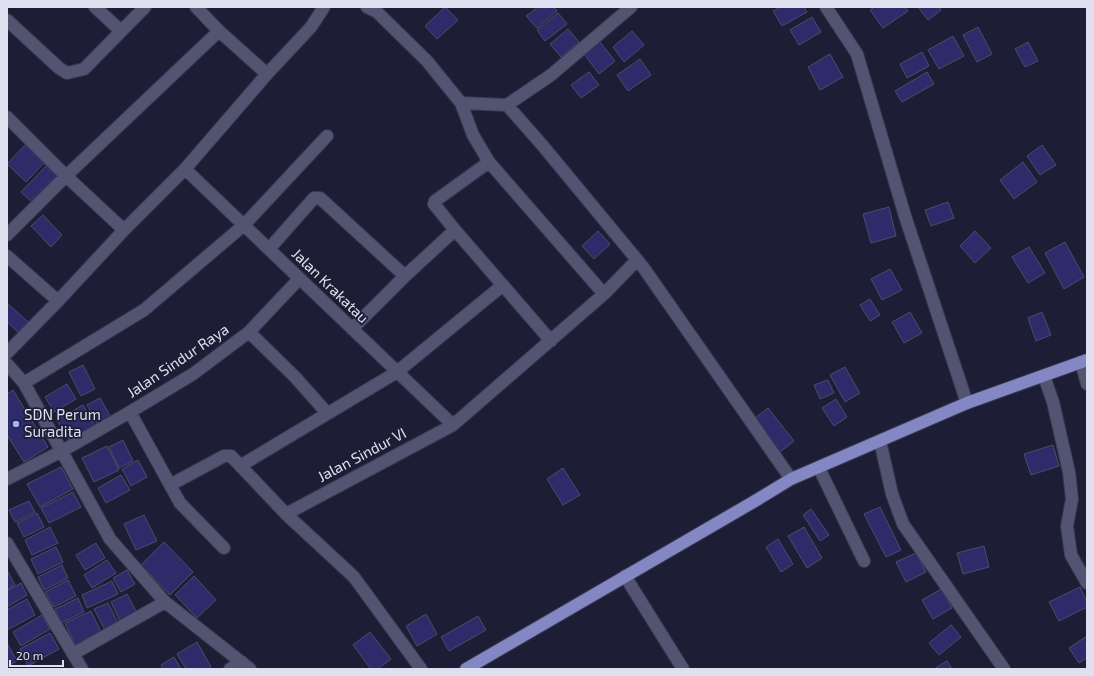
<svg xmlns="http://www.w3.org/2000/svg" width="1094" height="676" font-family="'Exo 2',sans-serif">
	<rect width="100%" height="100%" fill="#1d1e35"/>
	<path fill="#2e2b6a" stroke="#4a4d67" d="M445,7L458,20L437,39L425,26Z
		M538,7H554L557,11L537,28L526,16Z
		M781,7H804L807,12L782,26L773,11Z
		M875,7H905L908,11L883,28L870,10Z
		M918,7H939L941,10L928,20Z
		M558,13L567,24L545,41L537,30Z
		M812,17L821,32L799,45L790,30Z
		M978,27L992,54L977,62L963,35Z
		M568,29L579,42L561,57L550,44Z
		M632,31L644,45L624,62L613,47Z
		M953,36L964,56L939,69L928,50Z
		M599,41L615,61L599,74L584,54Z
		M1028,42L1038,61L1025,67L1015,49Z
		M922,52L929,66L907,78L900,64Z
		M830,54L843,77L820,90L808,67Z
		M640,59L651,75L628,91L617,75Z
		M589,72L599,85L581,98L571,85Z
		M927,72L934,84L902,102L895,91Z
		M26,144L45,162L26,182L7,164Z
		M1042,145L1056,165L1040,175L1027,156Z
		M1023,162L1037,182L1014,199L1000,180Z
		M48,164L62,177L36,206L21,192Z
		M948,202L954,218L931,226L925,210Z
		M889,207L896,236L871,243L863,214Z
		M43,215L62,235L51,247L31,226Z
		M598,231L610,244L594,259L582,246Z
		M975,231L991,248L975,263L960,246Z
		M1065,242L1084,277L1064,289L1045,253Z
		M1029,247L1045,273L1028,283L1012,257Z
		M890,269L902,290L882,300L871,279Z
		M870,299L880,315L870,321L860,305Z
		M7,303L28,322L18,332L7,322Z
		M910,312L922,333L904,343L892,322Z
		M1042,312L1051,335L1036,341L1028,318Z
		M83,365L95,389L81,396L69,372Z
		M845,367L860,393L845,402L830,375Z
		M828,380L834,393L820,399L814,385Z
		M67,384L76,399L54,412L45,397Z
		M13,390L48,447L24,462L7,435V394Z
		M100,398L112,419L98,426L87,405Z
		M836,399L847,417L834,426L822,408Z
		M83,405L96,427L70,442L57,420Z
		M768,408L794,441L780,452L755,418Z
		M123,440L133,461L119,468L109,447Z
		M1053,445L1059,466L1031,475L1024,454Z
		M107,446L119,470L94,482L82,458Z
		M138,460L147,477L131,486L122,469Z
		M61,467L73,489L40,507L27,484Z
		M563,468L580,495L563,505L547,479Z
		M121,475L130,490L106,503L98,488Z
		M73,492L81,507L49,523L41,508Z
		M29,501L35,512L15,522L9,510Z
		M880,507L901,550L886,557L864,514Z
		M811,509L829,535L820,541L803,515Z
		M37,513L44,527L24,537L17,523Z
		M144,515L157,541L136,550L124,524Z
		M50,527L58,543L32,555L25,540Z
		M804,527L822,558L807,568L788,536Z
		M778,539L793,564L781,572L766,547Z
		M164,542L193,572L170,595L141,565Z
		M96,543L105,558L85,570L76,555Z
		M984,546L989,567L963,574L957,553Z
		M56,547L63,562L38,574L31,559Z
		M916,553L926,572L906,582L896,562Z
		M107,560L116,573L92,588L84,575Z
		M62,565L68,578L44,590L38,577Z
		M7,570L15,585L7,590Z
		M127,570L135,584L121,592L113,578Z
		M194,576L216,600L197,618L175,595Z
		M68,580L76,596L54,607L45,592Z
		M112,581L118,594L87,608L82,595Z
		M21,583L27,595L7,607V591Z
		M1080,587L1087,602V607L1059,621L1049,602Z
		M941,589L952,608L933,619L922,600Z
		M127,594L138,615L121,623L111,602Z
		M78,598L84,612L61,623L55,609Z
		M27,599L35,615L7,630V610Z
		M108,603L118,623L105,630L94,609Z
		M91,611L101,632L75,645L65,623Z
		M426,614L437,634L417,646L406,626Z
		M42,615L50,629L21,646L13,632Z
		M478,616L486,630L449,651L441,637Z
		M951,625L961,637L939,655L929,643Z
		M370,632L391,659L378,669H371L353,645Z
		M50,633L59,649L28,666L20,649Z
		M1087,636V658L1079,663L1069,648Z
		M197,642L211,667L208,669H186L177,654Z
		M7,643L17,661L7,667Z
		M174,657L181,669H163L161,665Z
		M947,661L952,669H934Z"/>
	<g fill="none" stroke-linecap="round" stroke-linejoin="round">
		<defs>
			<path id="minor" d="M95,7L121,31
				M196,7L219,31L267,74
				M367,7L377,12L427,61L461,103L507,105L551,75L631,7
				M826,7L857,54L905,216L967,403
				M7,20L59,68L67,73L84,69L145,7
				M461,103L473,135L489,162L604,294
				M507,105L543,146L643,267L791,479
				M7,117L66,176L124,230
				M489,162L435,201L434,204L455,230L551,341
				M185,169L453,425
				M7,235L66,176L219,31
				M269,249L314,198H320L405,276
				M7,256L58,301
				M352,329L405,276L455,230
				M249,332L295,377L327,413
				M7,353L58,301L124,230L185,169L267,74L311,27L324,7
				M1081,362L1087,384
				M7,364L24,383L110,539L165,602L250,669
				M1044,376L1053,402L1069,472L1072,499L1067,526L1071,555L1087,583
				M24,383L144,310L244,225L327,136
				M130,412L180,503L224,548
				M880,441L892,494L903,524L1004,669
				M240,466L397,372L503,285
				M819,468L864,561
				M7,479L62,451L130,412L193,374L249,332L299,279
				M170,485L224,456H231L286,514L354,577L421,669
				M286,514L453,425L604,294L637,260
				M7,543L82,669
				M625,576L683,669
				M73,654L165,602
				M230,669L242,662"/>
			<path id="major" d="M466,669L755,501L791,479L967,403L1087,360"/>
		</defs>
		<use href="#minor" stroke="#38394f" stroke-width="14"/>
		<use href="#major" stroke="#38394f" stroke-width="14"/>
		<use href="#minor" stroke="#525472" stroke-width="12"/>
		<use href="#major" stroke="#8387c4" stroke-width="12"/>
	</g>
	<circle fill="#abaffb" stroke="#1d1e35" stroke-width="1.5" cx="16" cy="424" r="4"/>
	<g text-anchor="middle" stroke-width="3.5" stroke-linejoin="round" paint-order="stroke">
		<g font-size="15" fill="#dee0f0" stroke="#1d1e35">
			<text transform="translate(330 286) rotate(44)" y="5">Jalan Krakatau</text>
			<text transform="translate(178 361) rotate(-34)" y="5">Jalan Sindur Raya</text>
			<text transform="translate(362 455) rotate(-28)" y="5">Jalan Sindur VI</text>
		</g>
		<g font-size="15" fill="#dee0f0" stroke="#1d1e35" text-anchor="start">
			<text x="24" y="420">SDN Perum<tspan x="24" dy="17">Suradita</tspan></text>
		</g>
	</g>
	<rect width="1094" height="676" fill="none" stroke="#dee0f0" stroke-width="16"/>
	<path d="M10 660v6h53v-6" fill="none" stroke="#dee0f0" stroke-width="2"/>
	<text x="16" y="660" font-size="12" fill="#dee0f0" stroke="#1d1e35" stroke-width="3" paint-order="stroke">20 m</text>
</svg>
